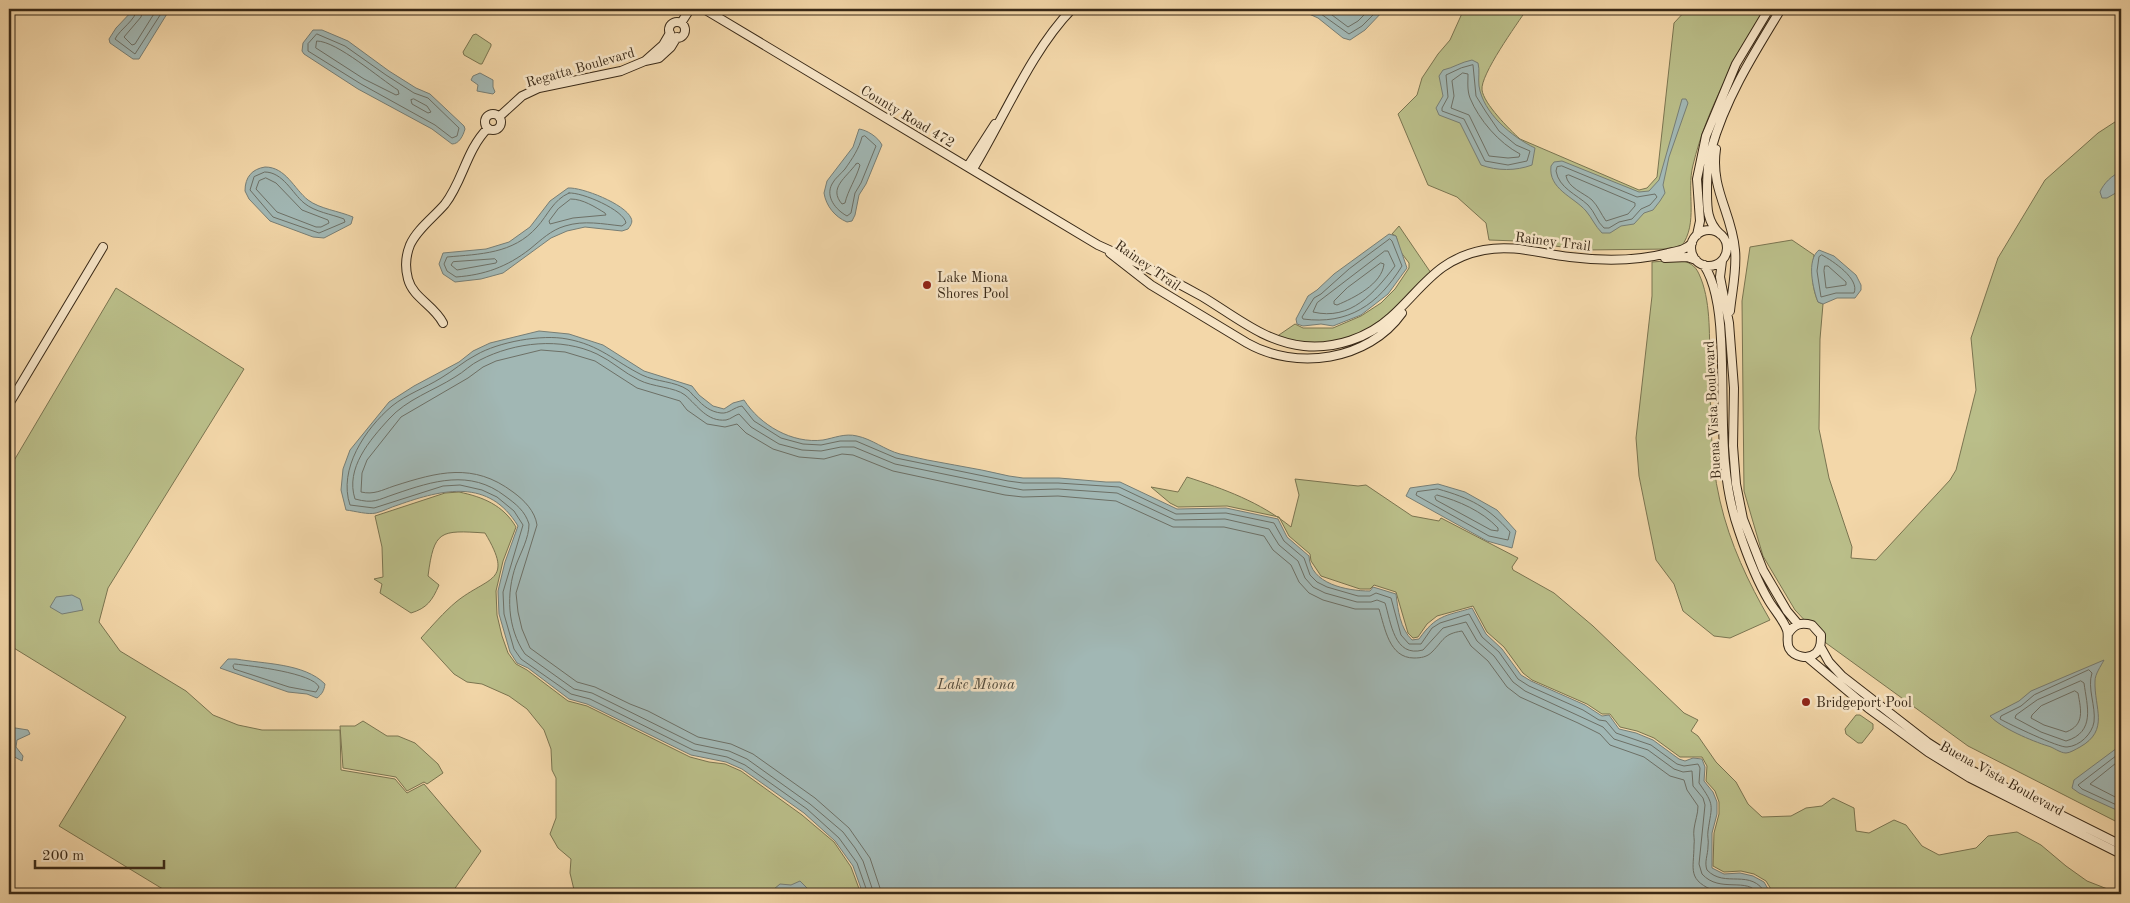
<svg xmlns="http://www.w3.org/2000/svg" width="2130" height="903" font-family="'Old Standard TT',serif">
	<rect width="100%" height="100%" fill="#f3d7a9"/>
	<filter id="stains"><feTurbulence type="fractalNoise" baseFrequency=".004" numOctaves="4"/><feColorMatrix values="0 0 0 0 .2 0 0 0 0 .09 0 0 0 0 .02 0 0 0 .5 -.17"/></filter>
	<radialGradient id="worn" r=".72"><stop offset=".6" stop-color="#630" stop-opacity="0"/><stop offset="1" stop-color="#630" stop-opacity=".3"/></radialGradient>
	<path fill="#babe89" stroke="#7a7450" d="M1464,9H1527C1517,24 1480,75 1482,90C1484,104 1509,129 1520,139L1639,190L1647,188L1657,177L1674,23L1687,9H1767C1736,58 1707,107 1693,165C1686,192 1699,223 1681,247L1670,249L1585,250L1517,241L1489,240L1486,223L1457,197L1428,185L1398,114L1417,95L1422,78L1438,54L1450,40Z
		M476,34L491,44V46L482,64H480L464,55L463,52L473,35Z
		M2121,118V824L1968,746L1826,643L1795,610L1763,556L1744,491L1742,301L1750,247L1792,240L1814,255C1811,271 1812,288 1818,302L1823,304L1820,339L1819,429L1829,478L1852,547L1851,558L1876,560L1950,480L1956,470L1976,390L1971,338L1998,258L2045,180L2098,133Z
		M1399,226L1431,273C1398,307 1366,345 1314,344C1302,344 1288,340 1276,337L1295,324L1303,328H1333L1361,316L1381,303L1395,289L1409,268V263L1400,251L1396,236L1392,234Z
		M1679,260C1689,262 1695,265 1699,274C1711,300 1709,333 1710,361C1711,407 1709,455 1720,501C1730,544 1748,582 1770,620L1730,638L1714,636L1683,611L1674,584L1656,560L1639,476L1636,438L1652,296V262Z
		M116,288L244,369L108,588L99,622L120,651L186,691L213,715L238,725L262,730H340L341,770L395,779L407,793L424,784L481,851L451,894H171L59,826L126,717L9,645V469Z
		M1187,477C1224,489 1260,502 1291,527L1299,495L1295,479L1358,486L1366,485L1412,516L1439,521L1441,518L1518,558L1512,567L1513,570L1554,593L1593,626L1684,713L1698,720L1691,731L1698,736L1716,762L1736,782L1748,804L1762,817L1791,816L1806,808L1822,806L1833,798L1854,808L1856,831L1869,833L1894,820L1906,825L1922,846L1939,855L1976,848L1988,836L2017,832L2041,845L2066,866L2087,881L2110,890L2121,891V894H1774L1766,881L1754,874L1741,871L1724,872L1713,866L1714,833L1719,814V802L1715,791L1706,781L1707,766L1702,757H1680L1654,738L1637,731L1620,727L1610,714H1602L1587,704L1532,680L1523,673L1504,647L1487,632L1473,606L1437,616L1427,624L1418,637L1413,638L1408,633L1396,592L1374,585L1370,589H1360L1321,576L1311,561L1310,554L1289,536L1279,517L1227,506L1178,507L1170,503L1151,487L1178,492Z
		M459,492C483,497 503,505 516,527L503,561L496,591L497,615L502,636L508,653L516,664L527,670L568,701L587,706L690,757L709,762L725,764L741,771L802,815L834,842L851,867L861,894H657L649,893L648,894H575L570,873L571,859L558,848L550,834L556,818V778L552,770L551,749L544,730L527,709L509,696L482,684L467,682L454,674L421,638C432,626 444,612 456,602C488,576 515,583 485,533C440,530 434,530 428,576L439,585C432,601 427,608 411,613L380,593L382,584L374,579L383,577L382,547L375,516L445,493Z
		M1856,715H1860L1873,724V729L1862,743H1858L1846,734L1845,729Z
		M363,721L387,736H398L415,743L438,764L443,773L427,784L424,782L407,791L396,777L343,768L340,726H355Z"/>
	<path fill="#a1b7b4" stroke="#777e75" d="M134,9H170L139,59H133L110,43L109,39L116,28Z
		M1298,9H1385L1365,30L1350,40L1343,38L1318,18Z
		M313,30H322L348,41L389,71L416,88L430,94L464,126L465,129C463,136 459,144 452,144L432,129L358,89L304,54L302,51L303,43Z
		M1472,60L1478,63C1480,70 1478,78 1479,86C1483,113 1512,137 1535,148L1532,165C1516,171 1497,171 1481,165L1460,123L1439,115L1436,108L1443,96L1439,76L1443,70C1453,68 1461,62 1472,60Z
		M480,73L493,80V87L495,92L493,94L477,91L478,85L471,80L473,76Z
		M1682,99H1686L1688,103L1669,157L1663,185L1665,193L1660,201L1653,210L1644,213L1634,224L1621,226L1610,233H1602C1595,226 1592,218 1586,211C1574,197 1548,189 1551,166L1554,162L1562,161L1639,192L1649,191L1659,180Z
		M859,129C867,130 878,137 882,145L866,184L859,195L855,215L852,221L847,222C835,217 826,206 824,193L827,181L853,147Z
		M265,167C286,167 294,189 308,200C320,209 339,211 353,217L351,224L324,238L313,237L270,221L249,199L245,191C245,177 252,169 265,167Z
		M2121,172V190L2107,198H2102L2100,192C2103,184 2113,174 2121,172Z
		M568,188C582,187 625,204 631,218C633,222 631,225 628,229L622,231L585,227L567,231L551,238L503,273L481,279L455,282L443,274L439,264L443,253L486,249L509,242L530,227L550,201Z
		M1389,234L1396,236L1407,268L1388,294L1361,315L1333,326L1321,324L1303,326L1297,324L1296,319L1308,296L1317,290L1334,274Z
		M1819,250L1834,256L1856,275L1861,285V290L1855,298H1837L1823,304L1818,302C1813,289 1806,260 1819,250Z
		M539,331L569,334L603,345L644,371L692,386L699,395L713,406L724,409L733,403L744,400C760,425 792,444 823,440C834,438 845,433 857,436C872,439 885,450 900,454C936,463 973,467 1009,476L1023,478H1059L1106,482H1120L1177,509L1226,508L1278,519L1287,537L1309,556C1310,584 1347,591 1370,591L1373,587L1396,594C1398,610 1400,628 1412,640L1419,639C1436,615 1445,616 1472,608L1486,634L1502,649L1521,675L1531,681L1585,705L1602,716L1609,715L1619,729L1636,733L1653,740L1679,759L1685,761L1693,758L1702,759L1705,767L1704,781L1713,792L1717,802V814L1712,833V868L1724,874L1740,873L1753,876L1764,882L1771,894H863L853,866L835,841L804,813L742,769L726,762L691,755L587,704L569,699L528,668L517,663L510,652L499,614L498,591L505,562L518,526C489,478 443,489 398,505C391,507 384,511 376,513C368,515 355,511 346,510L341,490L343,469L350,450L389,402L414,386L459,362L473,351L490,343Z
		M1438,484L1465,492L1497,510L1516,531L1512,548L1487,541L1406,496L1410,488Z
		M72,595L80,599L83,610L62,614L50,607L56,597Z
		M228,659H236C264,664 304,663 325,684C324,691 322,694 317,698L307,694L288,692L220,668Z
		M2104,660C2101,666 2095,674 2095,681C2094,708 2110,730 2080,747C2076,749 2070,753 2066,753C2060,753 2053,747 2048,746C2032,741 2001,728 1990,716L2019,701L2031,691Z
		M9,727L28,730L30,734L17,740L16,747L23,756L22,761L9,754Z
		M2121,745V812L2079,793L2072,788L2074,780Z
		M800,881L807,888L810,894H774V889L780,884L791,885Z"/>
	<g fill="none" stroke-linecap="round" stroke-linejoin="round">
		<path stroke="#6d7066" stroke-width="1" d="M137,9C136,20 120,29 115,39L135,54L164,9
			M143,9L141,17L124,37L132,45L135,44L157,9
			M1309,9L1321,14L1349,34L1362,26L1379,9
			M1324,9L1348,27L1358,21L1370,9
			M317,34L345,46L386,75L414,93L428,98L459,128L457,136L452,138L435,125L361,84L308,51V44Z
			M317,41C337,41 380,79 398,90L399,94L396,95L364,79L316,48Z
			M1473,65L1476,96L1486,112L1499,131L1516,145L1530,151L1527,161L1508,165L1485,161L1464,119L1442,111V108L1448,97L1446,75L1461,68Z
			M1463,73L1468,74C1468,82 1467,90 1470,98C1479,120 1499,143 1520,154L1519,157L1508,158L1489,156L1469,115L1451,108L1454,96L1452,81Z
			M414,99L427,106L431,112L428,113L412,104L411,100Z
			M865,136L876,146L861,183L855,193L851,213L847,216C836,210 825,197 832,184C835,178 841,174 845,169C852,159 859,149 862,137Z
			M856,164L858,163L860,165C856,179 848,190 845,203L842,204C828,188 846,178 856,164Z
			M1562,166L1637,197L1655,194L1657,197L1650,205L1641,209L1632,219L1619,222L1609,228H1604C1597,222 1595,212 1588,205C1576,194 1559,188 1556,171L1557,167Z
			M265,172C283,172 292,193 304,203C315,212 331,214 344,219L345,222L319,233L273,217L250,190L254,177Z
			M1569,175L1635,203V206L1628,214L1606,221C1601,214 1598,206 1592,200C1584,193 1568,188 1566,176Z
			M266,178L276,183L302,210L328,220L329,223L321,227H316L277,212L256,189L259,181Z
			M569,193C582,192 624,210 626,223L622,226C603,224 584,220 565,226C551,230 541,240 530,249C507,267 484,275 456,277L447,271L444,264L447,257C480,254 513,254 537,227C548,215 553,200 569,193Z
			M571,199C583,199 595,207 605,213L606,215L573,218L550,224L549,221L558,209Z
			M1390,239L1392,241L1402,266C1378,305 1348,325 1303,319L1302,317L1314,298L1321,294L1349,269Z
			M1385,251H1388L1395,266C1374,293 1351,321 1313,312L1317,303Z
			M1822,255C1833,261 1860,279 1854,293H1836L1821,297L1817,271L1819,257Z
			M495,259L497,261L496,263L457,270L451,265L453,262Z
			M1381,263L1384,264C1382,284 1354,298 1337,305L1334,304V301L1347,288Z
			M1825,266H1828L1846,282V285L1826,288L1824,271Z
			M1438,489C1470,498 1488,507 1510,532L1508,540L1489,536L1416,495L1417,492Z
			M1437,495C1459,501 1482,511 1498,528V531L1491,530L1436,500L1435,497Z
			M235,664C252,666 313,673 319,687L316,692L289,687L234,669L233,666Z
			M2089,670L2092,673C2087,688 2096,706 2094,722C2092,734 2080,746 2067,747C2059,748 2009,724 2000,719L2001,716L2021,706L2034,695Z
			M2081,681L2084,683C2087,706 2096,732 2066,741L2041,732L2015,718L2016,715L2037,700Z
			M2075,691L2078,693C2081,710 2085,725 2066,732L2044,725L2031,718L2032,715L2041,706Z
			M2121,752L2078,785L2082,789L2121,807
			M2121,759L2090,784L2121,800
			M868,894L857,863L839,838L807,809L745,765L727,757L693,750L590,699L571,694L521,659L514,649L504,614L503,592L523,525L514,511L497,497L482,490L460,485L443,486L374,508L350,505C338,469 365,429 392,406C407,394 425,388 441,378C453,371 464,361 476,355C498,342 542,334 567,339C600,345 614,361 642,375C656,382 675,381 688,390C691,392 693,396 696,398C703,406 711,412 721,413C729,414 734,407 742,406L754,421L781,438L803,444L821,445L840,441H856L896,458L1008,481L1023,483H1058L1119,487L1176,514L1226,513L1274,523L1284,541L1304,558L1310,575L1317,582L1327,587L1358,596H1370L1376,593L1391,598L1401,635L1409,644H1421L1432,628L1440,623L1469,614L1482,637L1499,652L1518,679L1529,686L1583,710L1599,720L1606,721L1616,733L1651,745L1677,764L1684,766L1698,764L1700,768L1699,783C1715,806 1712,804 1708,831C1707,836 1709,841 1708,846C1708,855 1704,862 1707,870C1725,889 1751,867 1766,894
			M874,894L863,861L855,848L843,832L810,804L747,759L729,751L695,744L592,693L574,689L525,654C507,628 506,593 516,565C521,552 529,538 529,524C525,511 516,504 505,496C470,469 433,481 395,494C377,500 374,504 355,499C345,468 370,440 389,419C407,399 433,391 455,377C464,372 471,364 480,360C515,342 561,337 597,354C612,361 624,373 639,380C652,387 675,387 685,395C698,406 707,422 726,420C731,419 735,415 739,414L751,427L779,444L802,450L821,451L841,447H854L895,464L1007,487L1023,490L1058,489L1117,493L1175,520L1225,519L1269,529L1279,545L1298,561L1305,578L1313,587L1325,593L1357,602H1371L1377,600L1385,603C1391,622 1394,658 1423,650L1443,628L1466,622L1477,641L1494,656L1513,682L1525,691L1603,727L1614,739L1648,750L1674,769L1683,772L1692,771L1693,786L1703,798L1705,805L1699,864L1702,874C1720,894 1748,876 1758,894
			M882,894L870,858L849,828L815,798L753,754L731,744L698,737L648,711L630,704L595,687L577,682L530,648L522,629L518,612L516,593L537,525C535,511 524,500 513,492C473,462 438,472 394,486C382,490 374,495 361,492L362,473L367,460L401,417L468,378L483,367L496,361L541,350L565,352L595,361L637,388L680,401L687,410L707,424L725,427L737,424L746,433L773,449L799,457L824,459L842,454L853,455L893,471L1005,495L1023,497L1058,496L1116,501L1173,527H1224L1264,536L1273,550L1291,565L1299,582L1309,593L1323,600L1355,609H1379C1385,628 1389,658 1414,658C1421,658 1427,657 1432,652C1444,640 1443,634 1462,631L1471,646L1488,661L1507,687L1520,697L1578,723L1600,734L1610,745L1644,757L1670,776L1684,780L1687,790L1698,806C1698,814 1695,821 1694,829C1693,835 1695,840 1694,845C1694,870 1686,880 1717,892C1727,895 1737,891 1748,894"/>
		<defs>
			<path id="secondary" d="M704,9L1098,245C1134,261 1169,278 1203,297C1236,317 1265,342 1304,346C1335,349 1368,338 1391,317C1423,288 1437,259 1484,250C1514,244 1541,254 1570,257C1602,261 1637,261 1668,253C1677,251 1686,250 1692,243
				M669 30a8 8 0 1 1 16 0a8 8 0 1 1-16 0Z
				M681,23L690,9
				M645,61L663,45L670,33
				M485 122a8 8 0 1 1 16 0a8 8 0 1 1-16 0Z
				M499,117L522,96L539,88L621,71L645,61L659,58L671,47L677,37
				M1716,149C1710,189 1732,213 1735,250C1737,270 1732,291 1730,311
				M968,166L995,124
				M973,169C1004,118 1031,51 1072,9
				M1691 248a18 18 0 1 1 36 0a18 18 0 1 1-36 0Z
				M1720,234C1707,222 1707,208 1707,192C1707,178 1707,163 1711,150C1725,99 1754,53 1781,9
				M1697,235L1700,221L1697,179L1706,136L1736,64L1769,9
				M1110,253L1151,285L1247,343C1296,371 1368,361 1402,313
				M1665,258L1687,257L1696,260
				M1722,261L1720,277L1729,323L1734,388L1733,446L1736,484L1743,519L1763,570L1787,611L1798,624
				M1704,265C1717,285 1720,316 1721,339C1725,403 1717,469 1739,531C1747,555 1756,579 1769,601C1775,611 1783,619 1787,630C1789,636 1786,642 1789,648C1794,657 1808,660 1816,653C1821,648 1821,642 1821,635L1812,625C1801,622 1794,624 1788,634
				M443,323C434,305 413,298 408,279C405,268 406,255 410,245C417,229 434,217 445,204C463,181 466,150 488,128
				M9,404L103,247
				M1820,646L1829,662L1842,676L1927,742L1969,769L2121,845
				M1807,657L1868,708L1928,752L1970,778L2121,854"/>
		</defs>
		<use href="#secondary" stroke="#392917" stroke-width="10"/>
		<use href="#secondary" stroke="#f7e5c7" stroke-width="8"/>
	</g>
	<g fill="#8f2418" stroke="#f7e5c7" stroke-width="2">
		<circle cx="927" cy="285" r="5"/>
		<circle cx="1806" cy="702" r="5"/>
	</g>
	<g text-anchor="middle" stroke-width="5" stroke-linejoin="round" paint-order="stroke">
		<g font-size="14" fill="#392917" stroke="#f7e5c7">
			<text transform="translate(580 67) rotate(-16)" y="5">Regatta Boulevard</text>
			<text transform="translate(908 116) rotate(31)" y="5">County Road 472</text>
			<text transform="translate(1553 241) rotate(7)" y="5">Rainey Trail</text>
			<text transform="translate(1148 265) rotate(35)" y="5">Rainey Trail</text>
			<text transform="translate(1712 410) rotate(-93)" y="5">Buena Vista Boulevard</text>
			<text transform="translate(2002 778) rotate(29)" y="5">Buena Vista Boulevard</text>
		</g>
		<g font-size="14" fill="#392917" stroke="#f7e5c7" text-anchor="start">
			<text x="937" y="282">Lake Miona<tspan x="937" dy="16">Shores Pool</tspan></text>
			<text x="1816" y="707">Bridgeport Pool</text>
		</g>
		<g font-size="15" font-style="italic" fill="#534c3e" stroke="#f7e5c7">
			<text x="976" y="689">Lake Miona</text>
		</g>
	</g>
	<rect width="2130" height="903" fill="none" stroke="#f3d7a9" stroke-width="30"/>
	<rect x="10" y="10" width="2110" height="883" fill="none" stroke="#392917" stroke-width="2.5"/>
	<rect x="15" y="15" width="2100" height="873" fill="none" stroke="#392917"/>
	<path d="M35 860v8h129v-8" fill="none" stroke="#392917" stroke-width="2.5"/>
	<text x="42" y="860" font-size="15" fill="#392917" stroke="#f7e5c7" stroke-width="4" paint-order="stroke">200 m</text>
	<rect width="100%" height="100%" filter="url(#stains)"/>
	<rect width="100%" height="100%" fill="url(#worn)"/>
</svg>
